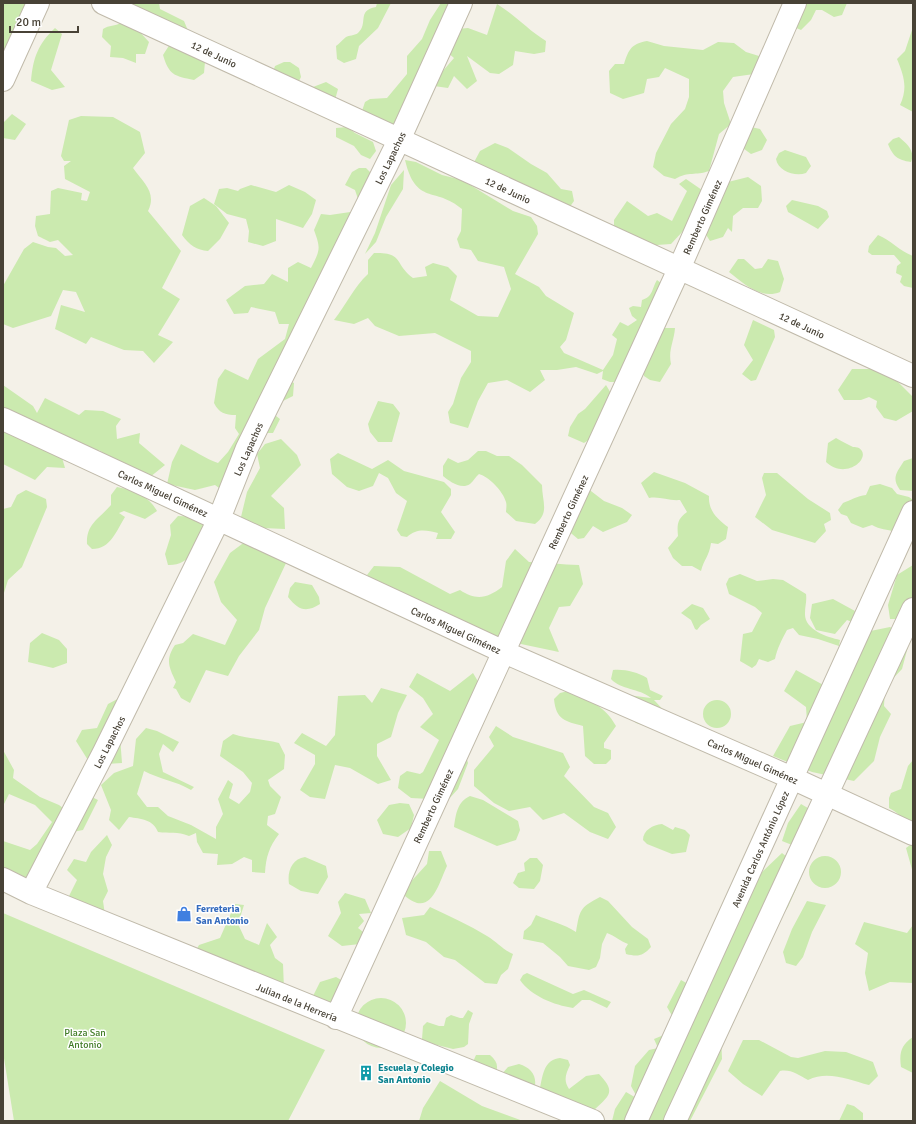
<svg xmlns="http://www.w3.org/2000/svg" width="916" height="1124" font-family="Signika,sans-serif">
	<rect width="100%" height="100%" fill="#f4f1e8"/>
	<path fill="#cbeaaf" d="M3,3H30L13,45L3,49Z
		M116,3H159L160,9L184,21L189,33L201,36L216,44L217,47L216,50L212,49L187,42L157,37L124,18Z
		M377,3H391L378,28L359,46L356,59L344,63L337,59L336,46C339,44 342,40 346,37C349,35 354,36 358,33C369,23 356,11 376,7Z
		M441,3H455L393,136L362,111L365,102L370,99L387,98L407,74V56L422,39L430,20Z
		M807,3H847L842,15L834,17L822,10H816L811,20L801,30L794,27V20Z
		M497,4C515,15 528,30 546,41L545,52L534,54L515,51L513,65L499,74L490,73L467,56L477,81L467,89L454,76L448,88L434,86L442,72L454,58L447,52L457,29L468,28L487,35Z
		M121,23L137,29L149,42L145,54H136V63L123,58L110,57L111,46L102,37L103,29C109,25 115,26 121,23Z
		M55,28L62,34L51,70L65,87L52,90L31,81C33,58 38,44 55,28Z
		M912,30H913V112L900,105C908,88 904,76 897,59L905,51Z
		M647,41L664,46L703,50L718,42L734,43L746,52L759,56L762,63L754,74L733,77L723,91L724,103L731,124L719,134L709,171C695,176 689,171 675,179L664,176L653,167L656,153L671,124L685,109L689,97V79L665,68L659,77L647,79L644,93L623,99L610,93L609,71L615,64H624C629,49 631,44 647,41Z
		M170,44L205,62L204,73L194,80C174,76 169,75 163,55Z
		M284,62H290L299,68L301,77L297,85L273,72L275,66Z
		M326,82L338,89L335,100L312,93L313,87Z
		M12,114L26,124L15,140L3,138V123Z
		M81,116L113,117L140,132L145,153L133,168C144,183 157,193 148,211L181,251L162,288L180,299L158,335L173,342L154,363L143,351L124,350L91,337L86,344L55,329L61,305L85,312L76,292L63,290L51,316L13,328L3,324V286L24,249L33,242L48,247L56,248L65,256L73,255L58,240L50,242L38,236L35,226L36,216L50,214L51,191L58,188L82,193L81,200L87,201L90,192L65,179L64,166L71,161H64L61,156L69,120Z
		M347,127L355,133L373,142L376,151L370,159L361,155L354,146L336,137V128Z
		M751,127L760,129L767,140L762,150L751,154L740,146Z
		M899,137C906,143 916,151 911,162C897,160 893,156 888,144L893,139Z
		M495,143L508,148L531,164L547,173L561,189L572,191L574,201L569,208L471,168L480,151Z
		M785,150L806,157L811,166L806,173C795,177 778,171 776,159L779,153Z
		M405,160L416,162L442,175L462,180L513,211L531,217L537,226L538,234L515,274L539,287L546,296L574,313L566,340L560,347L564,353L603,370L613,355L617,339L612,335L620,322L628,326L637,320L632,316L629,308L633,306L641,307L642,300C653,297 652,288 657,280L669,289L644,332H638L629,363L619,382H610L602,379L603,371L597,374L576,367L557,370H540L545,380L530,392L507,380L488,383L478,401L468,428L450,423L448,412L453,404L461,378L471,362V351L435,333L399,336L375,326L368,318L354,324L334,320C346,305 354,287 368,274V260L374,253C404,252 394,264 413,278L427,276L425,267L433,263L448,267L457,276L450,300L478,316L498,317L511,289L504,267L478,261L471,250L460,248L457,239L461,231L462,209C435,186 416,206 405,160Z
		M359,168H366L373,175L370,191L358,199L355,190L345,185L352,172Z
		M404,170L403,189L386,217L376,242L365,254L375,233L391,185Z
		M748,177L761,186L762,201L758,208H743L733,216L732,232L728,228L723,237L710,241L703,230L728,182Z
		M686,179L702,190L684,230L671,244L643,246L614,241V220L627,201L648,216L657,213L672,221L687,191L679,184Z
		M251,185L276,192L289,185L305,192L316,200L312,214L303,228L276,219V241L263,246L248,242L249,231L246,219L227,214L214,204L219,189L227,188L238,191L240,189Z
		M204,198L216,206L229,223L220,239L208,251C197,250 189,245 182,235L190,206Z
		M792,200L818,206L827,211L829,217L818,229L788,212L786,206Z
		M357,211L317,305L307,301L310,321L277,375L294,383L293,396L267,409L280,419L273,433H258L230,496L215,485L195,490L167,484L172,462L181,444C193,450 206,459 218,463L228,452L239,434L235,428L236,415C225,415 219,413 214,403L218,379L225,369L248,380L258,359L285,339L289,324H279L275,312L251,307L248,313L234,314L226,300L245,286L264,284L272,274L288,282V268L298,262L311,268C320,250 321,249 314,230L321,214L330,215Z
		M878,235C891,240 899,251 913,256V288L904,286L900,282L902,276L896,273L897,266L901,263L894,255H872L868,252L869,246Z
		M738,259H744L755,269L762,268L768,259L778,261L784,279L780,292C761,300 743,283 729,272Z
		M753,320L774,330L775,337L756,380L751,381L742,374L753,360L744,345Z
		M657,328H675C674,342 668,350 671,364L660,382L650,380L644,376L643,360Z
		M852,369H871L896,380L913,397V411L896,421L884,418L876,407L877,401L869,397L861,400H844L838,390Z
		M3,385L33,406L37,413L45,398L79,415L85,410L103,411L121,419L116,426L117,439L140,433L139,443L165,465L150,477L116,462L99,450L84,451L3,417Z
		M606,385L612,395L596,435L584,443L568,436L570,427L578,414L585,409Z
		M378,401L393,404L400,413L392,442H378L370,432L368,424Z
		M3,431L61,454L65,468L47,467L35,480L3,464Z
		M836,438C841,441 847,444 853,447C855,447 857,447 859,448C873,457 846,481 826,462L828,443Z
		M281,439L297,455L301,465L271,496L284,508L285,529L263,528L241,517L247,492L260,468L257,454L265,444Z
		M478,451H486L497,456H509L522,465L542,485C542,501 550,513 535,524L516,521L506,512C506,510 507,505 506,502C503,491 489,477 479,474C475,477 474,481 470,484C461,490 449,481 443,476V466L448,458L458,463L468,460Z
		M338,453L372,469L388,460L404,471L444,482L451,489V495L441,512L455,532L451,539H436L438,533C426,530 417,528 407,537L401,536L397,530L407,501L396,493L388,478L379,473L373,486L359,491L347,487L332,474L330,459Z
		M913,458V491L900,490C891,478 897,472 904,461Z
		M654,472L685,483L709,496C708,510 717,519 728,527L726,539L718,544L711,543C709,557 704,559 701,571L692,566H682L673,558L668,548L678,536C677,525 677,519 687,512L680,500C668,501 660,496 649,498L641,483Z
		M764,473H777L808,499L830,513L831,520L824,524L826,531L815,543L772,530L755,517L766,495L762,478Z
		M880,484L892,488L897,494L909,497L913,500V521L895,532C887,529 880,530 872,525L863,528L851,523L847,516L841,514L838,510L843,503C851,500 857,496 866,495L870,486Z
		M117,487C133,490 149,496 157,511L145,519L124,511L119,513L125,517C116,531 111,549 92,549L87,544C86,524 99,519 111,505V495Z
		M587,488L604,501L622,508L632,515L627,522L603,532L593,526L584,538L578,539L566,529Z
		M26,490L46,499L47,507L22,567L8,580L3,596V509L11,507L17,495Z
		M178,516L201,517L210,532C199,546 189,566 168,565L165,554L171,535L170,525Z
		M246,541L287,561L265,608L259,630L239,656L228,676L206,670L190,703L181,698L176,689L173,688L176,682C169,667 165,660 175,645L183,643L193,634L225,645L237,620L221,602L214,582L230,553Z
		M515,549L529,562C546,562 562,565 579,565L583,584L570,606L559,607L549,628L559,652L521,644H499L391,595L367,575L374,566L400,567L450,594L460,590C476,601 488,598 502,587L506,561Z
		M913,565V612L909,619H890L888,605L897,575Z
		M740,574L757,581L773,579L783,580L806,594C807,601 805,606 805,613C804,630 827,637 840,640L839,646L818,639L799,635L793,628L787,630C782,639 777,649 775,659L768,662L759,659L756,665L752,668L740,661L743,634L752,632L762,613L755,607L729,594L726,584L729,578Z
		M295,582L312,585L319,597L320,604C306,613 298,610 288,597L290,588Z
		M833,599L855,611L852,622L847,620L835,634L816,630L810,618L812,604Z
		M692,604L703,608L710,619L701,625L697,630L695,629L691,620L681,613Z
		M890,627L910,639L902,669L885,687L884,706L891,714L880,737L874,761L854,781L812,772L773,756L790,726L807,722L806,707L784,691L796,670L827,687L851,635Z
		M42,633L59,640L67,649V663L53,668L28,662L30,643Z
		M613,670C625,669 637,672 647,678L650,690L663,696L660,700H654L670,717L660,731L636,723L617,705L619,694L651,698C639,688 621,690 611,679Z
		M417,673L450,691L473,673L482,688L459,733L468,763L458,789L448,800L411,798L398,788L400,776L407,771L420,774L423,772L439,740L420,727L433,714L423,698L409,687Z
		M381,688L407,695L398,713L391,737L377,744V756L391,780L378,784L350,768L335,765L325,799L310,797L300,790L315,764V755L294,743L302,733L326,746L335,735L338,696L365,695L372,703Z
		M568,691C589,700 605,706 616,726L604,743V748L611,750V759L606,764H594L585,756L583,726C565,721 556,720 554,699L560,693Z
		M127,694L120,737L122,763L91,765L76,741L82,730L97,728L108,704Z
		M703 714a14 14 0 1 1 28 0a14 14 0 1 1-28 0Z
		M496,726L513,737L563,753L570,767L564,776L594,807L608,813L616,827L608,839L590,832L564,813L543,820L530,807L509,811L494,803L474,786V770L494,746L489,737Z
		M146,728L157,731L179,742L173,752L163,744L159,754L163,772L194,787L191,790C176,781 159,779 144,771L137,794L147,807H158L168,816L191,825L216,839V827L223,814L218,799L228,780L233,784L229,798L239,804L250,792L252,783L243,772L220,756L223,741L233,734C249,739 264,739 279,743L285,755L284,769L268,780L270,786L281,797L275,814L268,816L267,825L279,834C269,847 266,857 265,873L252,872V860L244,857L232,864L217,865L218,854L203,853L197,842L196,833L189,836C177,831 170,834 158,832C153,819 141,819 129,817L119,830L109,820L111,810L101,785L114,773L133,766L136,739Z
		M3,750L14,770L13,778L40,797L59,805L63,808L84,793L98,800L83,830L67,833L35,879L3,875V841L30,850L37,844L52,822L35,805L9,794L3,806Z
		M913,760V825C903,820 899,813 889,808V798L891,793L901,789L908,766Z
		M470,796L483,800L518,821L520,830L516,840L497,846L454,827C456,814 457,802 470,796Z
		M400,803L409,804L414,815L411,828L398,837L383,834L377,820L389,805Z
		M801,804L825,818L807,851L782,841L788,823Z
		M662,824L673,830L675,827L685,830L690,835L686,852L672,854L647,844L643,840C643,830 653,825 662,824Z
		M107,835L112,845L106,857L103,874L108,891L103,901L105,915L67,900L77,880L67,870L74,859L86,862L91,852Z
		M913,843V873L906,848Z
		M429,851H441L447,866C438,885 431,918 405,896L406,887L427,864Z
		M782,853L804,871L788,907L763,947L746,997L721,1036L722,1059L690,1121H612L615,1109L626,1092L638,1099L631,1086L635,1066L649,1050L658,1048L654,1039L671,1032L674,1019L667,1007L681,980L706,994L743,909L762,872Z
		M809 872a16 16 0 1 1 32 0a16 16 0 1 1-32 0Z
		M305,857L326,866L328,877L318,894L301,891L289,884C287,871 292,859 305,857Z
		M530,858H537L543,865L540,881L534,889L519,888L513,883L518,873L525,871L524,863Z
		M345,893L365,899L371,913L359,914L364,921L358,928L367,935L360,944L342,946L328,936L341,913L338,902Z
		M600,897L608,901L632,927L648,939L651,947C643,956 638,957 626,954L625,949L628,944C620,941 615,936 607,933L602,944L600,958L596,967L589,970L568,966L560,957L543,943L523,939L524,931L531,925L536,915C550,921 564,924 576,932C580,910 579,908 600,897Z
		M807,901L826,905L812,932L803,957L796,966L786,963L783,952L792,929Z
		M235,904L244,905L238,924L245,939L259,945L267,923L277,937L270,945L275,958L283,964L284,989L194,954L199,945L220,938Z
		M430,907C449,916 469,925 487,936C497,942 502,949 513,954L508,969L501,975L497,984L485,983L455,960L444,957L426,942L406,935L402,918L424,915Z
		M3,913L325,1050L288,1121H14L3,1052Z
		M864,922L907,933L913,925V983L890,982L869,991L865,973L868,953L855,944Z
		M527,973L573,994L584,990L611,1002L607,1008L590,1000H582L573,1008C554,1005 531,996 520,980L523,975Z
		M336,977L343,981L331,1009L311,1000L320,982Z
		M356 1023a25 25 0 1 1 50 0a25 25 0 1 1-50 0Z
		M468,1010L473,1013L469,1024L468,1044L464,1047L453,1049L425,1042L422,1039L423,1026L427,1022L439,1026H444L446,1018L451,1015L460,1018H463Z
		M913,1037V1073L901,1067C899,1053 901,1045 913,1037Z
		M743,1040H759L791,1057L798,1058L825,1051L846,1052L873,1062L878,1076L869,1085C849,1080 828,1070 808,1080C798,1075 791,1069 780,1071L762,1096L743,1084L728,1071Z
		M476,1055H490C498,1062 499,1067 494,1077L472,1064Z
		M560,1058L568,1060L570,1065C566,1074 563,1080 569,1089L586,1076L599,1074C616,1092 610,1095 594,1110L540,1088C543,1074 544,1060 560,1058Z
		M519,1064C532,1068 538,1077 534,1090L500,1076L508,1067Z
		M440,1081L482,1106L523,1121H419L423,1108Z
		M847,1104L854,1106L863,1113V1121H839Z"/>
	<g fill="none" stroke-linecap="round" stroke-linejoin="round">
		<defs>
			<path id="street" d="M103,3L913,376
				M3,80L38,3
				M3,419L504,652L792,778L913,834
				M3,879L31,893L593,1121
				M31,893L104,752L219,519L247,448L399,140L461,3
				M336,1018L679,269L795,3
				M636,1121L913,512
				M675,1121L913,609"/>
		</defs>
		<use href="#street" stroke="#c0baaa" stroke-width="24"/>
		<use href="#street" stroke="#fff" stroke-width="22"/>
	</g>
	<defs>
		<symbol id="shop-bare" viewBox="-9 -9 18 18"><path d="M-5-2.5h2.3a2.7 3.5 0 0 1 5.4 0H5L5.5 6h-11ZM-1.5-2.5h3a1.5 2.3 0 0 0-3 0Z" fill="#3f7fe0" stroke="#fff" stroke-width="2.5" paint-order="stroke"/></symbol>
		<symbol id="building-bare" viewBox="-9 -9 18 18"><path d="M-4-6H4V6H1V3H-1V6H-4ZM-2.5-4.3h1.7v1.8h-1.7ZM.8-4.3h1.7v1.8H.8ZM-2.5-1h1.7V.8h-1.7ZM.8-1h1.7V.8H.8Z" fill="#0f9aa8" stroke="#fff" stroke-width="2.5" paint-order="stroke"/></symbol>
	</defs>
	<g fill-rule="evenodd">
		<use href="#shop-bare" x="173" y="903" width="22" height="22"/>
		<use href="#building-bare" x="355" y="1062" width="22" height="22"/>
	</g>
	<g text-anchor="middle" stroke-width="3" stroke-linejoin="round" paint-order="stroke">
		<g font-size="10" fill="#484236" stroke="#fff">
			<text transform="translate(214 54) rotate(25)" y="4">12 de Junio</text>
			<text transform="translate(390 158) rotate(-64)" y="4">Los Lapachos</text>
			<text transform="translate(508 190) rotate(25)" y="4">12 de Junio</text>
			<text transform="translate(702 217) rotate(-66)" y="4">Remberto Giménez</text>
			<text transform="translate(802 325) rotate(25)" y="4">12 de Junio</text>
			<text transform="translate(248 449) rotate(-66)" y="4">Los Lapachos</text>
			<text transform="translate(163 493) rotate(25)" y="4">Carlos Miguel Giménez</text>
			<text transform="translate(568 512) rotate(-65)" y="4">Remberto Giménez</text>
			<text transform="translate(456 630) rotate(25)" y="4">Carlos Miguel Giménez</text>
			<text transform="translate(109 742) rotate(-63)" y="4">Los Lapachos</text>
			<text transform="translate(753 761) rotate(24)" y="4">Carlos Miguel Giménez</text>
			<text transform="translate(433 806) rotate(-65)" y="4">Remberto Giménez</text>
			<text transform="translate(760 849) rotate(-66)" y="4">Avenida Carlos António López</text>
			<text transform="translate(297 1002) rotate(22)" y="4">Julian de la Herrería</text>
		</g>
		<g font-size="10" font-weight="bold" fill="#366cbe" stroke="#fff" text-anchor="start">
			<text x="196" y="912">Ferreteria<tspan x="196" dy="12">San Antonio</tspan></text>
		</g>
		<g font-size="10" fill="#417c27" stroke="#fff">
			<text x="85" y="1036">Plaza San<tspan x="85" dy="12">Antonio</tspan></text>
		</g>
		<g font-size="10" font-weight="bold" fill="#0d838f" stroke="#fff" text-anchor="start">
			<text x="378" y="1071">Escuela y Colegio<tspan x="378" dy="12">San Antonio</tspan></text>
		</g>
	</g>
	<rect width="916" height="1124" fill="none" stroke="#484236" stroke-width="8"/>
	<path d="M10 26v6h68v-6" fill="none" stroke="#484236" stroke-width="2"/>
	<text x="16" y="26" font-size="12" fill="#484236" stroke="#ffffff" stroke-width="3" paint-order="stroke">20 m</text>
</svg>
